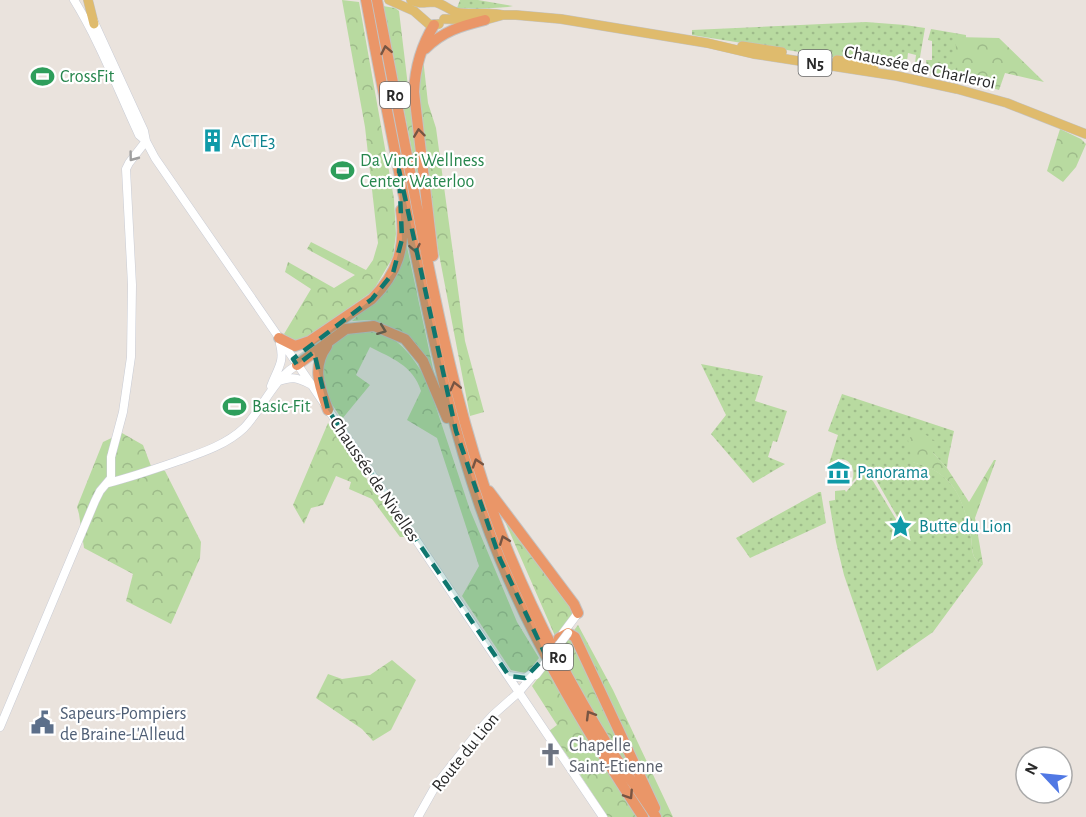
<svg xmlns="http://www.w3.org/2000/svg" width="1086" height="817" font-family="'Alegreya Sans',sans-serif">
	<defs>
		<pattern id="grass-dots" width="8" height="8" patternUnits="userSpaceOnUse" patternTransform="scale(1.5)"><rect width="8" height="8" fill="#b8daa0"/><path d="M2 2h.1M6 6h.1" fill="none" stroke="#9ebb8a" stroke-width="1.8" stroke-linecap="round"/></pattern>
		<pattern id="forest-crowns" width="20" height="18" patternUnits="userSpaceOnUse" patternTransform="scale(1.5)"><rect width="20" height="18" fill="#b8daa0"/><path d="M2 6a3 3 0 1 1 6 0M12 15a3 3 0 1 1 6 0" fill="none" stroke="#9ebb8a"/></pattern>
	</defs>
	<rect width="100%" height="100%" fill="#eae3dd"/>
	<path fill="url(#grass-dots)" d="M460,0H478L513,6L508,7L478,9L457,8Z
		M866,22L905,25L925,28L920,57L916,63H915L916,55L908,53L906,69L692,35V30Z
		M931,29L966,35L965,72L961,80C951,81 935,78 927,71L926,60H932V41L928,40Z
		M701,364L763,376L755,401L787,411L777,442L773,441L768,457L785,464L753,483L711,434L726,415Z
		M842,394L954,431L948,459L947,468L933,453L913,462C955,473 963,498 971,537C973,549 970,559 983,564L933,632L877,671L844,575L836,542L829,501L835,500V491L845,490L846,492L860,476L867,471L897,521L895,526L896,528L903,532L905,531L908,525L907,523L899,520L870,469L868,466L852,482C858,464 844,452 829,464L838,435L828,431Z
		M819,492H821L826,523L750,558L736,538Z"/>
	<path fill="url(#forest-crowns)" d="M342,0L359,2L394,199L396,234L393,257L373,291L303,340H291L284,334L311,289L285,272L288,262L334,288L355,275L307,249L311,242L366,270L373,260L378,243L365,127Z
		M383,6L395,8L399,11L421,195Z
		M956,37L999,38L1044,82L1005,73L999,90L958,77L957,66L953,55L956,46Z
		M423,58L428,103L436,128L465,341L484,412L470,416L438,249L417,88Z
		M1060,129L1081,139L1086,144L1076,167L1063,182L1047,171Z
		M406,242L435,378L405,335L370,320L352,321L389,286Z
		M354,331C360,331 367,330 373,331C400,336 416,361 428,383L470,510L517,622L539,658L527,673L520,672L511,670L462,596L479,566L437,438L407,420L421,391C413,365 391,358 370,347L356,375L370,385L342,419L333,406L321,382V357L340,336Z
		M328,423L407,537H400L372,499L349,489L351,482L336,476L323,505L311,508L304,524L293,505Z
		M915,432L926,435L935,441L933,453L947,468L969,502L994,460H996L975,518L983,564C970,559 973,549 971,537C962,497 955,473 912,462L908,440Z
		M122,433L143,445L151,466L165,471L201,542L200,558L171,624L126,601L133,574L84,548L79,514L77,507L103,442Z
		M500,510L575,611L555,636Z
		M578,625L613,690L673,817H608L569,758L549,731L557,725L532,686Z
		M392,660L416,680L391,730L373,741L362,729L316,698L328,674L342,679L370,675Z"/>
	<g fill="none" stroke-linecap="round" stroke-linejoin="round">
		<defs>
			<path id="secondary" d="M74,0C100,42 118,90 139,135L146,141
				M93,20L144,131L146,141L155,158L311,384L603,817
				M279,381C293,376 297,378 310,384
				M271,386C277,369 285,363 280,344
				M108,483C132,477 155,469 178,461C201,453 226,445 244,428C259,412 268,392 283,376C287,372 292,368 297,365
				M563,633L578,613
				M509,676L525,678L531,674
				M0,727L95,501L100,491L111,478V457L123,412L131,357L132,285L126,169L129,163L146,141
				M418,817L436,785L482,727L493,715L519,692L535,673"/>
			<path id="primary" d="M88,0L94,24
				M389,0L414,11L430,25L439,24
				M411,0C423,5 423,2 434,2C442,3 449,10 456,12C472,16 488,11 503,15
				M444,19L485,20L503,15H516L561,19L707,43L754,54L897,76L957,89L1007,103L1086,134
				M742,46L782,52
				M837,60L874,66"/>
			<path id="highway" d="M366,0C380,76 395,152 410,227C433,340 456,453 500,559C538,651 589,735 643,817
				M377,0C391,74 406,149 420,223C442,336 466,449 510,556C538,623 572,688 610,749C625,772 641,794 656,817
				M425,49C443,31 461,26 485,20
				M433,256L414,92C415,68 421,46 434,25
				M279,338L295,346L310,341L372,299C398,273 406,247 401,210
				M327,346C311,368 320,387 328,410
				M297,365L346,329L374,326L405,339L423,361L447,418
				M489,491L574,604L578,613
				M559,638L568,633L575,637L655,808"/>
		</defs>
		<use href="#secondary" stroke="#c9ccd5" stroke-width="9"/>
		<use href="#primary" stroke="#c3c3c3" stroke-width="10"/>
		<use href="#highway" stroke="#c3c3c3" stroke-width="12"/>
		<use href="#secondary" stroke="#fff" stroke-width="8"/>
		<use href="#primary" stroke="#dfbb6d" stroke-width="9"/>
		<use href="#highway" stroke="#ea9668" stroke-width="10"/>
		<defs>
			<path id="secondary-bridge" d="M536,675L568,633"/>
		</defs>
		<use href="#secondary-bridge" stroke="#c9ccd5" stroke-width="9" stroke-linecap="butt"/>
		<use href="#secondary-bridge" stroke="#fff" stroke-width="8"/>
	</g>
	<defs><path id="oneway-chevron" d="M-2-3.5L2.5 0L-2 3.5" fill="none" stroke-width="1.6" stroke-linecap="round" stroke-linejoin="round" transform="scale(1.5)"/></defs>
	<g stroke="#775543">
		<use href="#oneway-chevron" transform="translate(386 50) rotate(-101)"/>
		<use href="#oneway-chevron" transform="translate(419 133) rotate(-97)"/>
		<use href="#oneway-chevron" transform="translate(415 248) rotate(79)"/>
		<use href="#oneway-chevron" transform="translate(382 330) rotate(21)"/>
		<use href="#oneway-chevron" transform="translate(455 386) rotate(-104)"/>
		<use href="#oneway-chevron" transform="translate(477 463) rotate(-108)"/>
		<use href="#oneway-chevron" transform="translate(504 540) rotate(-111)"/>
		<use href="#oneway-chevron" transform="translate(590 715) rotate(-121)"/>
		<use href="#oneway-chevron" transform="translate(629 795) rotate(57)"/>
	</g>
	<use stroke="#9f9f9f" href="#oneway-chevron" transform="translate(133 157) rotate(127)"/>
	<path fill="#0f766e" fill-opacity="0.2" stroke="#0f766e" stroke-width="4.5" stroke-dasharray="12 8" stroke-linejoin="round" d="M399,170L456,431L500,559L546,656L525,678L509,676L328,410L314,352L297,365L293,359L372,299L393,273L402,239Z"/>
	<defs>
		<symbol id="stadium-bare" viewBox="-9 -9 18 18"><path d="M0-5a6.5 5 0 1 0 0 10a6.5 5 0 1 0 0-10ZM-3.5-1.8h7v3.6h-7Z" fill="#2e9e5b" stroke="#fff" stroke-width="2.5" paint-order="stroke"/></symbol>
		<symbol id="building-bare" viewBox="-9 -9 18 18"><path d="M-4-6H4V6H1V3H-1V6H-4ZM-2.5-4.3h1.7v1.8h-1.7ZM.8-4.3h1.7v1.8H.8ZM-2.5-1h1.7V.8h-1.7ZM.8-1h1.7V.8H.8Z" fill="#0f9aa8" stroke="#fff" stroke-width="2.5" paint-order="stroke"/></symbol>
		<symbol id="museum-bare" viewBox="-9 -9 18 18"><path d="M0-6L6-3V-2H-6V-3ZM-5-1h2V3h-2ZM-1-1h2V3h-2ZM3-1h2V3H3ZM-6 4H6V6H-6Z" fill="#0f9aa8" stroke="#fff" stroke-width="2.5" paint-order="stroke"/></symbol>
		<symbol id="sight-bare" viewBox="-9 -9 18 18"><path d="M0-6L1.8-2.2L6-1.7L2.9 1.2L3.7 5.4L0 3.3L-3.7 5.4L-2.9 1.2L-6-1.7L-1.8-2.2Z" fill="#0f9aa8" stroke="#fff" stroke-width="2.5" paint-order="stroke"/></symbol>
		<symbol id="civic-bare" viewBox="-9 -9 18 18"><path d="M-.6-6.5H3V-4.5H.6V-3L4-1V1h2V6H-6V1h2V-1L-.6-3ZM-1.2 2.5V6h2.4V2.5Z" fill="#5c6f8a" stroke="#fff" stroke-width="2.5" paint-order="stroke"/></symbol>
		<symbol id="church-bare" viewBox="-9 -9 18 18"><path d="M-1.2-6h2.4v3.5h3.3v2.4h-3.3V6h-2.4V-.1h-3.3v-2.4h3.3Z" fill="#6b7280" stroke="#fff" stroke-width="2.5" paint-order="stroke"/></symbol>
	</defs>
	<g fill-rule="evenodd">
		<use href="#stadium-bare" x="26" y="60" width="33" height="33"/>
		<use href="#building-bare" x="196" y="124" width="33" height="33"/>
		<use href="#stadium-bare" x="326" y="154" width="33" height="33"/>
		<use href="#stadium-bare" x="218" y="390" width="33" height="33"/>
		<use href="#museum-bare" x="822" y="456" width="33" height="33"/>
		<use href="#sight-bare" x="884" y="510" width="33" height="33"/>
		<use href="#civic-bare" x="26" y="706" width="33" height="33"/>
		<use href="#church-bare" x="534" y="738" width="33" height="33"/>
	</g>
	<g text-anchor="middle" stroke-width="4.5" stroke-linejoin="round" paint-order="stroke">
		<g fill="#fff" stroke="#6a6a6a" stroke-width="1.5">
			<rect x="798.5" y="50" width="33" height="26" rx="4.5"/>
			<rect x="380" y="82" width="30" height="26" rx="4.5"/>
			<rect x="543" y="644" width="30" height="26" rx="4.5"/>
		</g>
		<g font-size="16" font-weight="bold" fill="#2a2a2a">
			<text x="815" y="69">N5</text>
			<text x="395" y="101">R0</text>
			<text x="558" y="663">R0</text>
		</g>
		<g font-size="18" fill="#2a2a2a" stroke="#fff">
			<text transform="translate(920 67) rotate(12)" y="6">Chaussée de Charleroi</text>
			<text transform="translate(375 479) rotate(56)" y="6">Chaussée de Nivelles</text>
			<text transform="translate(465 752) rotate(-51)" y="6">Route du Lion</text>
		</g>
		<g font-size="18" fill="#27864d" stroke="#fff" text-anchor="start">
			<text x="60" y="82">CrossFit</text>
			<text x="360" y="166">Da Vinci Wellness<tspan x="360" dy="21">Center Waterloo</tspan></text>
			<text x="252" y="412">Basic-Fit</text>
		</g>
		<g font-size="18" fill="#0d838f" stroke="#fff" text-anchor="start">
			<text x="231" y="147">ACTE3</text>
			<text x="857" y="478">Panorama</text>
			<text x="919" y="532">Butte du Lion</text>
		</g>
		<g font-size="18" fill="#4e5e75" stroke="#fff" text-anchor="start">
			<text x="60" y="719">Sapeurs-Pompiers<tspan x="60" dy="21">de Braine-L'Alleud</tspan></text>
		</g>
		<g font-size="18" fill="#5b616d" stroke="#fff" text-anchor="start">
			<text x="569" y="751">Chapelle<tspan x="569" dy="21">Saint-Etienne</tspan></text>
		</g>
	</g>
	<g transform="translate(1044 775) rotate(296)"><circle r="28" fill="#ffffff" stroke="#aaaaaa" stroke-width="1.5"/>
	<path d="M0-4.5L10 22L0 15L-10 22Z" fill="#5078e4"/>
	<text y="-9" font-size="16" font-weight="bold" text-anchor="middle" fill="#2a2a2a">N</text>
	</g>
</svg>
